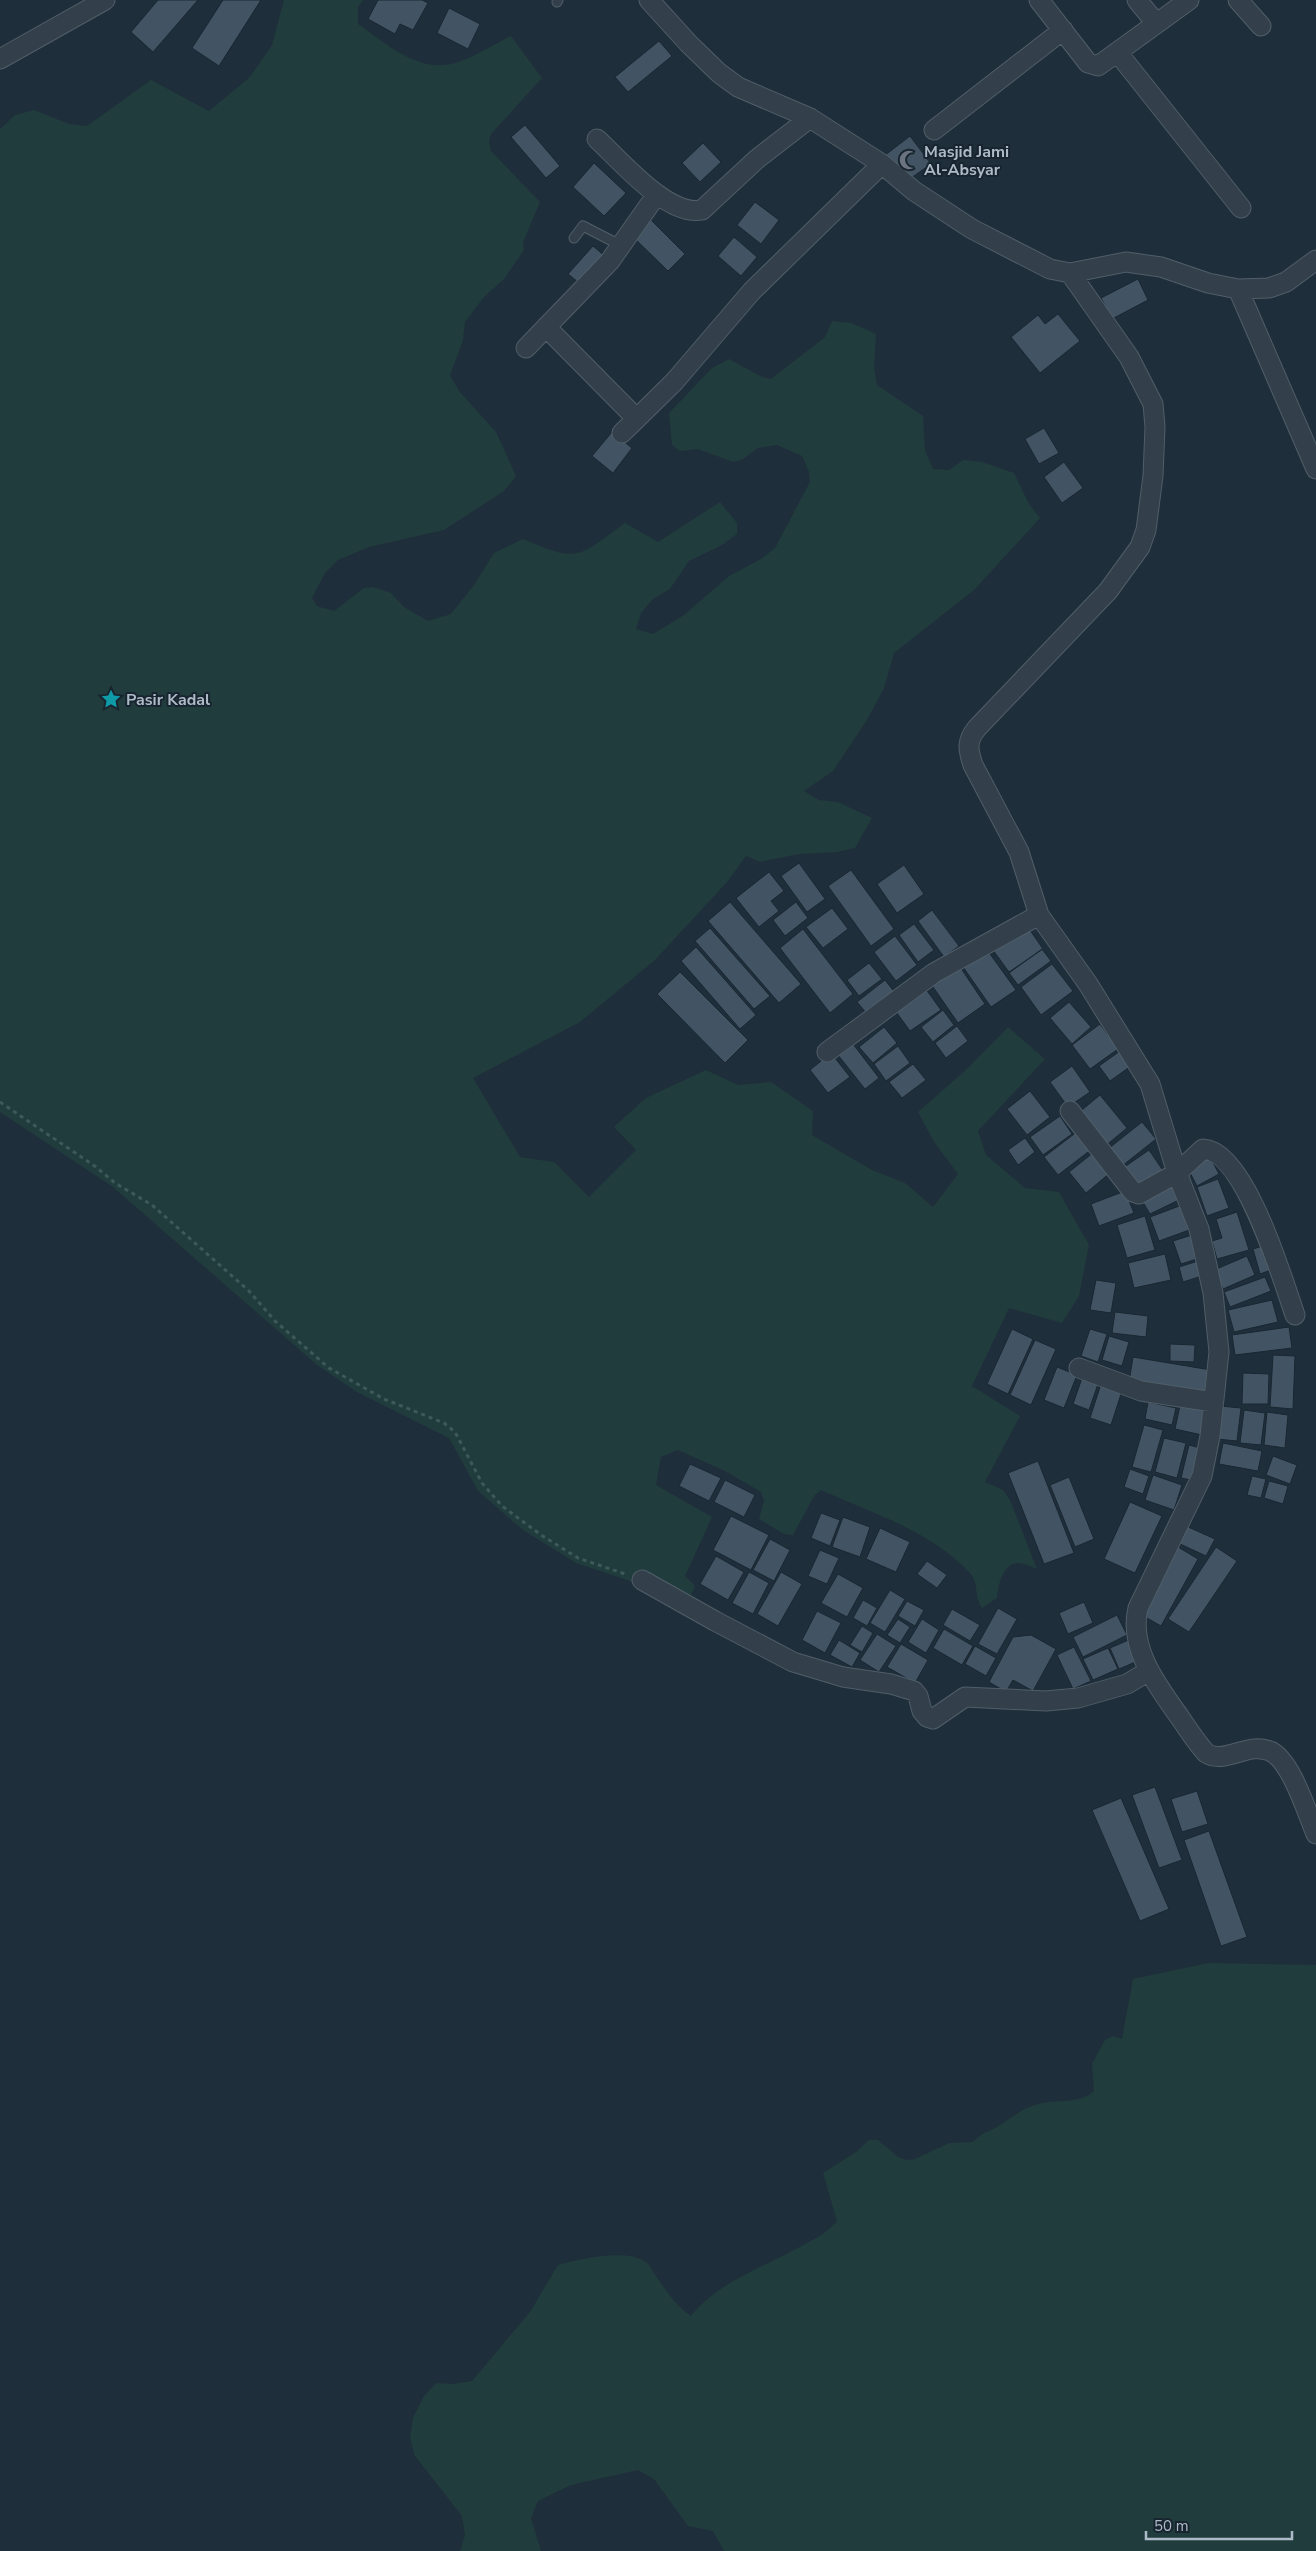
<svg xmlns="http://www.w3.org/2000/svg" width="1316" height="2551" font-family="'Nunito Sans',sans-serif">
	<rect width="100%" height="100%" fill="#1f2e3b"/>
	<path fill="#213c3c" d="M284,0H363L358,7V24C384,42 417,72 451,64C470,60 494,44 511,36L542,78L491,134L489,142L491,151L540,202L523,242L524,250L504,279L484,297L465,322L463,340L450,375L459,391L496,432L516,476L504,491L444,530L369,547L338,560L325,573L312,598L317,606L334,611L364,588L373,587L391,593L404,607L428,621L451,614L474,585L494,553L523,539C579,563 577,558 625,523L658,542L720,502L737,523V534L722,545L689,561L670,589L653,599L641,613L636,629L653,634L684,615L729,576L761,559L775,548L810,482L809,472L802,456L777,445L758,448L743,459L733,462L698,449L680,451L672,445L669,413L712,368L729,359L762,377L771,379L825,337L832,321L851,323L876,334L874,367L877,385L923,416L925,451L933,469L949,470L963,460L982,462L1014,473L1029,504L1040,518L974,590L894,653L884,688L867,720L833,771L804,791L819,800L838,802L872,818L855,848L837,852L799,854L760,862L746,856L727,882L655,960L580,1022L473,1078L520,1157L554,1162L589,1197L636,1150L614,1127L646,1098L706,1070L738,1085L771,1082L813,1111L812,1135L872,1170L905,1183L933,1207L958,1174L934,1142L918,1112L967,1069L1008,1027L1045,1059L978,1131L986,1155L1025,1188L1059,1192L1089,1245L1079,1296L1062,1323L1009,1308L972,1386L1020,1416L985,1482L1003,1490L1010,1500L1037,1569C1032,1567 1024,1563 1018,1563C1002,1564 998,1586 997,1598L982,1608C974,1597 979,1583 970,1573C931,1531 872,1513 821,1490L814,1496L793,1535L784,1534L759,1519L764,1501L761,1492L725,1471L678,1450L661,1457L656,1485L712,1517L685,1576L695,1586L685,1609L633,1582L576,1563L523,1530L478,1491L449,1438L357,1392L317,1365L113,1187L0,1112V129L15,115L34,110L69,124L87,126L151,80L209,111L250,77L272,45Z
		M1208,1963L1316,1965V2551H724L713,2531L688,2526L654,2479L638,2470L571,2485L538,2501L531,2518L541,2551H460L465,2535L462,2516L415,2456L410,2438L413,2418L424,2396L436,2383L453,2384L472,2381L530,2312L558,2265C579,2259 627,2248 646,2262C650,2265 653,2271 655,2275C666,2290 675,2305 691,2316C716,2284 760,2268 796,2249C811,2241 826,2234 837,2221L823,2173L856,2152L869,2140H878L898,2157L906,2160L915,2159L949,2143L973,2142C980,2134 987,2132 995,2128C1013,2118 1021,2107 1043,2103C1059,2100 1082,2103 1094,2091L1092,2064L1105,2040L1113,2036L1122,2039L1133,1979Z"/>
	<path fill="#425463" stroke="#1a2732" d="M158,0H198L153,52L131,32Z
		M223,0H261L219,66L192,48Z
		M378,0H422L428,3L413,30L400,24L395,34L368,19Z
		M449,8L480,24L468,49L437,33Z
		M659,41L672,56L628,92L615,77Z
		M525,125L560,166L546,178L511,137Z
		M910,136L931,164L911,178L884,156Z
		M703,143L721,162L700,182L682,163Z
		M594,163L626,193L604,216L573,187Z
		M755,202L779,220L761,244L737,225Z
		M648,217L685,254L668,271L630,234Z
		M734,237L757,257L741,276L718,256Z
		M593,246L607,258L583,286L568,274Z
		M1138,279L1148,300L1112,319L1101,298Z
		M1058,314L1080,341L1040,373L1011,337L1038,315L1045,324Z
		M1044,428L1059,453L1039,464L1025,439Z
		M612,432L632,448L613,473L592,456Z
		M1064,462L1083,488L1062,503L1044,477Z
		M799,863L825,899L807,912L781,876Z
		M904,865L924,894L897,913L877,884Z
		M851,870L894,929L871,946L828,886Z
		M769,872L784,891L771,901L779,911L759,927L736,898Z
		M730,902L801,984L779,1003L708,921Z
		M796,902L808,918L785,936L773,920Z
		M832,908L848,929L823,948L806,927Z
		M932,910L959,946L944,957L918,921Z
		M1025,923L1043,949L1009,972L990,946Z
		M914,924L934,950L918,962L899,935Z
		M710,928L770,996L754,1009L695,941Z
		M803,929L853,994L830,1013L780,948Z
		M895,936L917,965L896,981L874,952Z
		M696,947L756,1015L740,1029L681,961Z
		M985,947L1016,990L991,1007L961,964Z
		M1042,949L1051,961L1018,985L1009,973Z
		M869,963L882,979L859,996L847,980Z
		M958,964L985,1004L958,1023L931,984Z
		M1052,964L1073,991L1041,1015L1021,987Z
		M680,972L748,1040L725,1063L657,994Z
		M885,980L896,994L868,1015L857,1002Z
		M925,988L941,1010L910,1031L894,1009Z
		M1069,1002L1091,1027L1072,1044L1050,1018Z
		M943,1010L954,1025L933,1042L921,1027Z
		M1100,1024L1118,1049L1090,1069L1072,1045Z
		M957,1026L968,1041L946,1058L935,1043Z
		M884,1027L897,1043L873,1063L859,1047Z
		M853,1044L879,1078L865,1089L838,1055Z
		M898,1046L910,1063L886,1081L874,1064Z
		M1120,1051L1131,1066L1110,1081L1099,1066Z
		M831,1053L850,1077L828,1093L810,1070Z
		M913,1064L926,1080L902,1098L889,1082Z
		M1072,1066L1090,1092L1068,1107L1050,1082Z
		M1030,1091L1050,1117L1027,1135L1007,1109Z
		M1100,1095L1127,1128L1104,1147L1077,1114Z
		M1060,1116L1072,1134L1043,1155L1030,1137Z
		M1142,1122L1156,1139L1122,1166L1108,1149Z
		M1078,1131L1092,1149L1058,1175L1044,1157Z
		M1025,1138L1035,1152L1018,1165L1008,1150Z
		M1149,1150L1164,1172L1138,1190L1123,1168Z
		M1094,1152L1110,1173L1086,1193L1069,1172Z
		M1209,1155L1219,1174L1197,1186L1187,1167Z
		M1218,1179L1229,1208L1207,1216L1197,1187Z
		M1172,1183L1181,1199L1150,1214L1141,1199Z
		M1125,1191L1134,1213L1099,1226L1091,1204Z
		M1182,1205L1192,1229L1159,1241L1150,1217Z
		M1237,1212L1249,1250L1217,1259L1212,1241L1222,1238L1216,1219Z
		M1145,1216L1155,1250L1127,1258L1117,1225Z
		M1192,1235L1200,1258L1181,1264L1173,1241Z
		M1266,1245L1274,1269L1260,1274L1253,1249Z
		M1165,1254L1171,1280L1134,1288L1128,1263Z
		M1247,1256L1255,1275L1223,1289L1214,1270Z
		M1198,1261L1202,1276L1183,1282L1179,1267Z
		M1265,1277L1271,1291L1230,1307L1224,1292Z
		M1096,1280L1116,1283L1111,1313L1090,1310Z
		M1272,1300L1278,1322L1234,1332L1228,1310Z
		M1115,1312L1148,1316L1146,1337L1112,1333Z
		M1289,1327L1292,1348L1235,1355L1232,1335Z
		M1012,1329L1033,1339L1008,1394L987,1384Z
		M1090,1329L1107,1334L1098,1362L1081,1356Z
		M1109,1336L1129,1342L1122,1366L1102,1360Z
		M1035,1340L1056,1349L1031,1405L1010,1395Z
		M1170,1344L1195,1345L1194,1362L1170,1361Z
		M1273,1355L1295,1356L1293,1409L1270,1407Z
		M1133,1357L1211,1370L1207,1394L1129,1382Z
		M1057,1367L1077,1375L1064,1408L1044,1400Z
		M1243,1373L1269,1374L1268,1404H1242Z
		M1082,1378L1098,1384L1089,1410L1073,1404Z
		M1101,1384L1122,1391L1111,1425L1090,1418Z
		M1181,1401L1208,1406L1202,1435L1175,1429Z
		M1148,1402L1176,1408L1172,1425L1145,1419Z
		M1220,1406L1241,1408L1237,1441L1217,1439Z
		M1244,1410L1265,1413L1261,1445L1240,1443Z
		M1267,1412L1288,1415L1285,1448L1264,1445Z
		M1144,1425L1163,1430L1151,1472L1132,1467Z
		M1164,1438L1186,1443L1177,1478L1155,1472Z
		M1223,1443L1262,1451L1258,1471L1219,1464Z
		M1189,1445L1204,1449L1196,1481L1181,1478Z
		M1273,1456L1297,1465L1290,1484L1266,1475Z
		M1038,1461L1074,1553L1044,1564L1008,1473Z
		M690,1464L721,1478L709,1501L679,1486Z
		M1130,1469L1149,1476L1143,1494L1124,1487Z
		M1153,1475L1182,1485L1174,1510L1145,1500Z
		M1252,1476L1266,1479L1261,1498L1247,1495Z
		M1069,1477L1094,1539L1075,1547L1050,1485Z
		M725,1480L755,1495L744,1517L714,1502Z
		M1269,1481L1288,1486L1283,1504L1264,1498Z
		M1130,1502L1162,1516L1135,1573L1104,1559Z
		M821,1513L840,1520L830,1546L811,1538Z
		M731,1516L769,1535L751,1570L713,1550Z
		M843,1517L870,1527L860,1557L832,1547Z
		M1186,1526L1215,1539L1206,1556L1178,1543Z
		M880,1528L910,1542L896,1572L866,1559Z
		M770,1539L790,1550L774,1581L753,1570Z
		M1178,1547L1198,1559L1161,1626L1140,1614Z
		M1216,1547L1237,1561L1189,1632L1168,1619Z
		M820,1550L839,1558L827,1584L808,1576Z
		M716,1556L744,1572L728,1600L700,1584Z
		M927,1561L947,1575L937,1588L917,1574Z
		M749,1572L769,1583L753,1614L732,1603Z
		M781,1572L802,1584L778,1626L757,1614Z
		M838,1574L863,1588L847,1617L821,1603Z
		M890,1590L905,1599L885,1632L870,1623Z
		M863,1600L877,1608L867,1626L853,1618Z
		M907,1601L924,1610L915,1626L898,1616Z
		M1084,1602L1093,1623L1068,1634L1059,1613Z
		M998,1608L1017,1619L997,1654L978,1644Z
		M952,1609L980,1625L970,1641L943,1625Z
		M817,1611L841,1623L825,1653L802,1640Z
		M1117,1615L1127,1635L1083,1657L1073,1637Z
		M898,1619L910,1627L900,1643L887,1635Z
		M922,1619L939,1630L926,1653L908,1642Z
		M862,1626L873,1633L862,1652L850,1645Z
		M944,1629L973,1646L962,1665L933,1648Z
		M877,1634L896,1646L879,1672L860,1660Z
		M1031,1635L1056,1649L1033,1691L1013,1680L1006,1692L989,1682L1013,1637Z
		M1131,1639L1140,1660L1119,1669L1110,1648Z
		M839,1640L860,1653L852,1667L830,1655Z
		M901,1644L928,1660L915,1683L887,1667Z
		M975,1646L996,1658L986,1676L965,1664Z
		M1074,1647L1091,1681L1073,1689L1057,1655Z
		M1108,1648L1118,1669L1093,1680L1083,1659Z
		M1155,1787L1182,1860L1159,1868L1132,1795Z
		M1197,1791L1208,1824L1182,1832L1171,1799Z
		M1121,1798L1169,1909L1140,1921L1092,1810Z
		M1209,1831L1247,1937L1221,1946L1184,1840Z"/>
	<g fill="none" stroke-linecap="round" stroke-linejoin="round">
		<defs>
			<path id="lane" d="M557,2L558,0
				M574,238L583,226L620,245"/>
			<path id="street" d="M649,0L689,44L719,73L738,87L810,118L882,164L914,191L972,229L1050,269L1070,273L1126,262L1161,267L1208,283L1238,289L1269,288L1286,282L1316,260
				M1039,0L1088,63L1098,66L1189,0
				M1137,0L1156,23
				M1238,0L1261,26
				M1118,53L1241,208
				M0,59L105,0
				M934,130L1063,30
				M597,139C621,161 668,217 702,210L757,159L810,118
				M1070,273L1129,357L1153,404L1155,427L1153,476L1146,530L1140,547L1108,591L977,728C966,741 968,750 973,765L1019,852L1039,915L1088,984L1150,1084L1177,1173L1199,1229L1213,1293L1219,1352L1210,1436L1202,1476L1138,1608C1128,1649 1159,1688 1181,1719C1189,1731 1197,1743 1206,1753C1217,1760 1228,1755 1240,1752C1250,1749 1259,1747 1270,1751C1291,1760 1307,1813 1316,1834
				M1238,289L1316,469
				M546,327L636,418
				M526,348L610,261L657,194
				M622,433L674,382L752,291L882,164
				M827,1052L934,973L1039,915
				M1070,1111L1133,1192L1139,1194L1177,1173L1203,1149C1245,1150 1283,1281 1295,1315
				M1079,1368L1141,1391L1213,1402
				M642,1580L715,1621L793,1662L843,1677L891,1684L914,1691L918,1696L922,1711L927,1717L933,1719L965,1697L1046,1701L1078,1698L1127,1684L1149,1671"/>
		</defs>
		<use href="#lane" stroke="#505e69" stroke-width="11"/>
		<use href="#street" stroke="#505e69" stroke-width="21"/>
		<path stroke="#3e5959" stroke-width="3" stroke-dasharray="4 4" stroke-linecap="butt" d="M0,1102L96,1167L115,1183L152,1205L249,1291L275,1321L329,1368L384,1399L444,1423L455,1432L482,1483L502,1506L541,1535L578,1558L625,1574"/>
		<use href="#lane" stroke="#33404b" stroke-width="9"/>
		<use href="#street" stroke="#33404b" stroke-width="19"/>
	</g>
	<defs>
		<symbol id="mosque-bare" viewBox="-9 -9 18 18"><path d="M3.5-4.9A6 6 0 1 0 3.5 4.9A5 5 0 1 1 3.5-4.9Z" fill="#6b7280" stroke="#182530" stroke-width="2.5" paint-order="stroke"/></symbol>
		<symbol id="sight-bare" viewBox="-9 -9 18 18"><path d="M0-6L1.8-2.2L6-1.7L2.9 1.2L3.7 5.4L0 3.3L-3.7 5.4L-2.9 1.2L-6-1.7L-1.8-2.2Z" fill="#0f9aa8" stroke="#182530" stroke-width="2.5" paint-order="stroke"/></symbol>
	</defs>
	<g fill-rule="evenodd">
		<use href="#mosque-bare" x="895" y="146" width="28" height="28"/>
		<use href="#sight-bare" x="97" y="685" width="28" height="28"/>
	</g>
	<g text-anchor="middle" stroke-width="4" stroke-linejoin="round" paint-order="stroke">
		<g font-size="16" font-weight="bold" fill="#adbbc8" stroke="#182530" text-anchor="start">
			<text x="924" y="157">Masjid Jami<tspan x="924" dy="18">Al-Absyar</tspan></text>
			<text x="126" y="705">Pasir Kadal</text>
		</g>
	</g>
	<path d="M1146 2531v8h146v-8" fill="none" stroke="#adbbc8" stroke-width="2.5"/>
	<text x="1154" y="2531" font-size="15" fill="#adbbc8" stroke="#182530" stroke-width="4" paint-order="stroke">50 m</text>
</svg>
